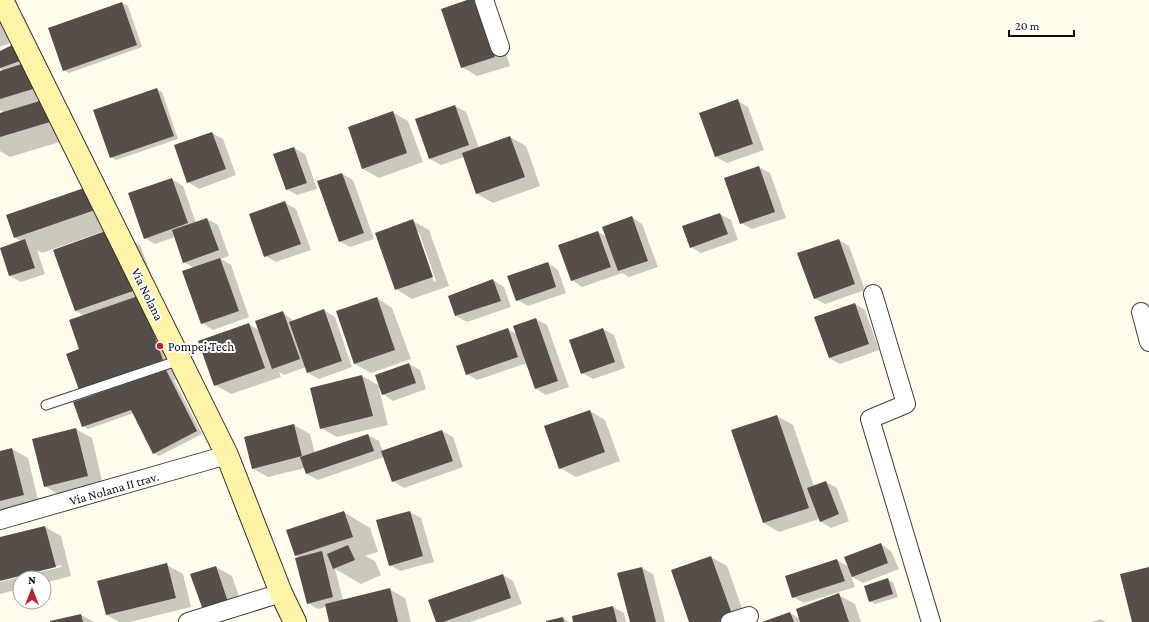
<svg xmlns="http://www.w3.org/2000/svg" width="1149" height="622" font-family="'Crimson Pro',serif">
	<rect width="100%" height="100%" fill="#fffbed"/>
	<path fill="#0003" fill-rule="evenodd" d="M471,0L491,8L510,66L477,76L462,67Z
		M122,3L128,6L142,47L69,73L64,70Z
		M0,21L10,43L0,47Z
		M12,46L76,137L10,157L0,151V114L5,113L0,110V72L4,71L0,69V52Z
		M157,89L162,92L178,139L116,160L111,157Z
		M737,100L748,107L764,150L727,163L716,157L700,113Z
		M455,106L466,112L479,148L510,137L526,146L540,186L493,203L477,194L464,157L441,165L430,159Z
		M392,112L408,121L423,162L379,178L363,169L349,128Z
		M212,133L223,139L236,175L199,189L188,182Z
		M294,148L305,154L317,189L297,195L286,189L274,155Z
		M759,167L770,173L786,218L752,229L741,223Z
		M342,174L353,180L374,239L350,247L339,241L319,182Z
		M172,179L183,186L196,223L207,219L218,225L229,256L221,259L231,265L249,317L213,330L202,323L194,268L184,262L175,237L155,244L145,238Z
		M87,188L121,225L42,253L37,250L45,274L21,282L10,276L1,249L21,241L15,238Z
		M285,203L296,209L311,250L276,262L265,256Z
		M720,214L731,220L738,240L701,253L691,247Z
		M632,217L642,224L658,267L629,277L622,273L582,287L572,280L598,232L607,237Z
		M413,221L429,230L449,286L412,299L396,289ZM417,232H419L436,281L434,282Z
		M114,230L140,245L189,375L174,380L202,434L159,456L154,453L134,413L88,429L83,426L92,396L80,389V350L85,316L76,311L55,251Z
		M839,240L849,246L865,290L825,304L814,298Z
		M548,263L558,270L566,293L528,306L517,300Z
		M493,280L504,287L511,307L467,322L456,316L449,296Z
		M377,298L392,308L411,359L371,373L355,364L337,312Z
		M855,304L865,310L879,350L840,364L829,358Z
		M324,310L335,317L352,367L319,379L308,373L306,367L284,375L279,372L281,377L231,394L215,385L249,324L259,330L283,313L294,321Z
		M536,319L547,325L569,387L546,395L536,389L527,363L477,380L467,374L508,329L516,334Z
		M603,329L614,335L625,368L593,379L582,373Z
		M409,364L420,370L426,389L393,401L383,394L380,388L379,389L388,425L337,437L321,428L311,388L362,376L380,386Z
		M590,411L605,420L620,461L576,477L560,468Z
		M777,416L793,425L814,486L826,482L837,488L849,521L831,528L820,521L819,519L779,532L764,523Z
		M294,425L310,434L315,454L368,435L379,441L383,452L442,431L453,437L463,467L404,488L393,481L384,457L318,480L307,474L305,468L268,477L252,468Z
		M76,429L92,438L103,485L61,496L45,486Z
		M12,449L28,458L39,504L0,514V452Z
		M344,512L370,528L378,552L365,556L375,561L381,575L361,584L335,569L343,600L389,589L405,598L411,622H330L326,607L318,609L308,603L300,558L296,555Z
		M410,512L421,518L434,562L400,571L390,565Z
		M45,527L61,536L71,576L44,583V578H20V589L0,594V582L61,567V565L0,580V538Z
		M881,544L891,551L899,569L863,583L851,576L855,587L804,603L793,597L837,560L849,567Z
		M711,557L727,566L747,622H690Z
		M167,565L183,574L191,607L130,622H119L107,615Z
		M216,567L232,576L244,611L203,610Z
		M642,568L653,574L665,622H631L619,574Z
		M503,575L513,581L522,604L470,622H437Z
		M887,579L893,582L898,597L875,604L870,601Z
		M839,595L855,604L861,622H764L790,613L800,619Z
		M613,607L624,613L626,622H574Z
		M81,615L94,622H52Z
		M563,618L569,622H548Z
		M1101,619L1106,622H1091Z"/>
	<path fill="#564e49" d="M467,0H476L495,57L461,68L441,9Z
		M122,2L137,45L63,71L48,28Z
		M12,45L20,61L0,68V51Z
		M25,63L33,89L0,99V71Z
		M157,88L174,136L110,158L93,110Z
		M738,99L753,144L715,157L699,113Z
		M43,100L50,122L0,137V113Z
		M455,105L469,145L429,159L415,119Z
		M393,111L407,153L362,169L348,127Z
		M212,132L226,169L187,183L174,145Z
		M510,136L525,177L476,194L462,153Z
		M294,147L307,183L286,190L273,154Z
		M759,166L775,212L740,224L724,178Z
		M342,173L364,233L339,242L317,181Z
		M172,178L188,223L144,239L128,193Z
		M87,187L95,210L14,238L6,215Z
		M285,201L301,244L264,257L249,214Z
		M720,213L728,234L690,248L682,226Z
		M632,216L648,261L618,271L602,227Z
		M207,218L219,250L183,263L172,230Z
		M413,219L433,277L395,290L375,233Z
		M114,228L136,290L75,311L53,250Z
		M598,231L611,267L571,281L558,245Z
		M25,239L35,268L9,276L0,248Z
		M839,239L855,284L814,299L797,253Z
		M220,258L239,311L201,324L182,271Z
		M548,262L556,287L516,301L507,276Z
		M493,279L501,301L455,316L448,296Z
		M141,295L163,360L79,390L66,354L79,349L69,320Z
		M377,297L395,350L354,364L336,311Z
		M855,303L869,344L829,358L814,317Z
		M324,309L342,361L307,373L289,322Z
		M283,311L300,359L272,369L255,321Z
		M536,318L558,381L535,389L513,326Z
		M249,323L265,368L214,386L198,341Z
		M508,328L518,357L466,375L456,346Z
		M603,328L615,362L581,374L569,340Z
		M409,363L416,383L382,395L375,375Z
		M166,370L197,431L153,454L131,410L82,427L73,402Z
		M362,375L373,416L320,429L310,388Z
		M590,410L605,452L559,469L544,426Z
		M777,415L809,508L763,523L731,430Z
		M294,424L302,456L252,469L244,437Z
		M76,428L88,476L44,487L32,439Z
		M442,430L453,461L392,482L381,451Z
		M368,434L374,451L306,474L300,457Z
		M12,448L24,495L0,501V451Z
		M826,481L839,514L820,522L807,488Z
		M344,511L353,537L295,556L286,530Z
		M410,511L423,556L389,566L376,520Z
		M45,526L56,567L0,581V537Z
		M881,543L888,563L852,577L844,557Z
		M348,545L355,560L333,569L327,554Z
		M322,551L333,597L307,604L295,558Z
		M711,556L733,617L719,622H689L671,570Z
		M837,559L845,581L792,598L785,576Z
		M167,563L176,598L106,615L97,581Z
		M216,566L228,602L203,610L190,574Z
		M642,567L656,622H630L617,573Z
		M1149,567V622H1132L1120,574Z
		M503,574L511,598L443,622H436L428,600Z
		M888,578L893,594L869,602L864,586Z
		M390,588L398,622H329L325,604Z
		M839,593L849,622H800L796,609Z
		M613,606L617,622H573L572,616Z
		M790,612L794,622H762Z
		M81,614L83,622H50V621Z
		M563,617L564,622H546V621Z"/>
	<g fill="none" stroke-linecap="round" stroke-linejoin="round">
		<defs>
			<path id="lane" d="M46,405L180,360"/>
			<path id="street" d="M484,0L500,47
				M873,294L906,404L870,419L931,622
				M1141,312L1149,342
				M0,520L227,455
				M188,622L281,593
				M730,622L749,616"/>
			<path id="secondary" d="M2,0L227,455L281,593L295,622"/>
		</defs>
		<use href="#lane" stroke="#404040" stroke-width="11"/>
		<use href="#street" stroke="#404040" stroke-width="20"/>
		<use href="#secondary" stroke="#2f2f2f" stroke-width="24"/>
		<use href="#lane" stroke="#fff" stroke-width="9"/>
		<use href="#street" stroke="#fff" stroke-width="18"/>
		<use href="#secondary" stroke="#fff3a8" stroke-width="22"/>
	</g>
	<circle fill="#be2430" stroke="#fff" stroke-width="1.5" cx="160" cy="346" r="4"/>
	<g text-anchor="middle" stroke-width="4" stroke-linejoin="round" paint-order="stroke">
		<g font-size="13" fill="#0d0d0d" stroke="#fff">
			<text transform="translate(148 294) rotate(64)" y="5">Via Nolana</text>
			<text transform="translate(114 488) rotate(-16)" y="5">Via Nolana II trav.</text>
		</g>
		<g font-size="13" fill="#0d0d0d" stroke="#fff" text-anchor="start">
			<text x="168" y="351">Pompei Tech</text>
		</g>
	</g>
	<g transform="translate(32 590)"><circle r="19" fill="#ffffff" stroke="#9e9e9e"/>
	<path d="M0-3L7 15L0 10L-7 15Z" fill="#be2430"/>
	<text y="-6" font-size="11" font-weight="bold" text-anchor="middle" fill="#0d0d0d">N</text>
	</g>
	<path d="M1009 30v6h65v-6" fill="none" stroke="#0d0d0d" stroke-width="2"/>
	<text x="1015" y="30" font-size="12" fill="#0d0d0d" stroke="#ffffff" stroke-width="3" paint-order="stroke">20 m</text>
</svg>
